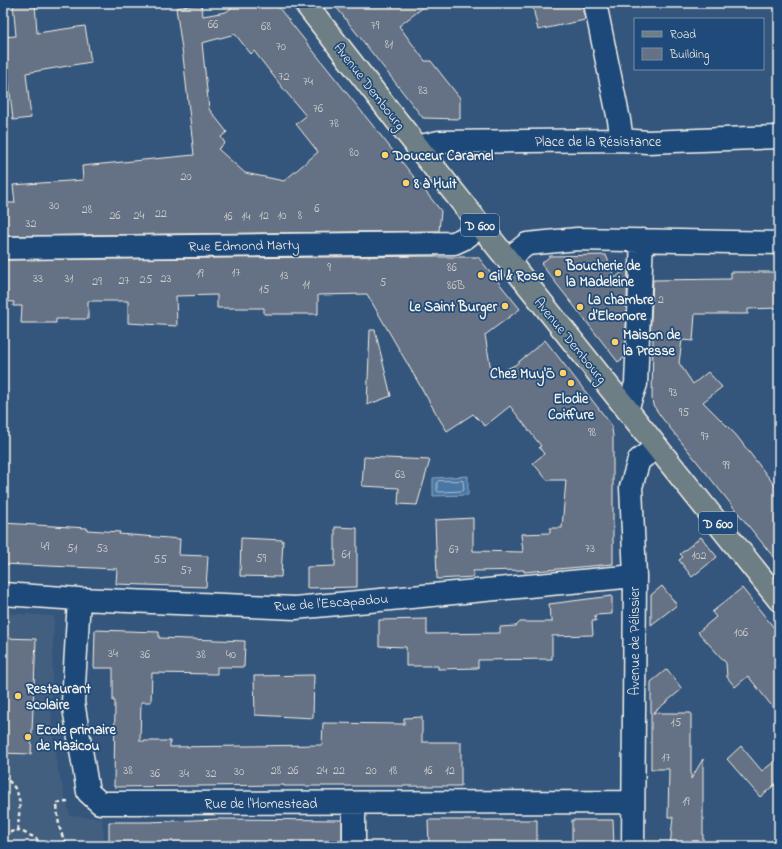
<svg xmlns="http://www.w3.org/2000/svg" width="782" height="849" font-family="'Indie Flower',sans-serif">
	<rect width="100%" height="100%" fill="#34567d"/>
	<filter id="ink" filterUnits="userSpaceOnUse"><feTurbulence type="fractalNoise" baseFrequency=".025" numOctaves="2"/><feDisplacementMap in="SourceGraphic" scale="8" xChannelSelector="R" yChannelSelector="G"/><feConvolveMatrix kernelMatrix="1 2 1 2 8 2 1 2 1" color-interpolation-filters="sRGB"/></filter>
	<g filter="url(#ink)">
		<path fill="#435e7f" d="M3,613L54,616L51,712L56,762L70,816L102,818L105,846H3Z"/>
		<path fill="#4977a5" stroke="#8da8c0" d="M468,476V495L433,496V478Z"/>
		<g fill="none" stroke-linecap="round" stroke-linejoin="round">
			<path stroke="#b0c0cd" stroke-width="1" d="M463,481L464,489L463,491L439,492L437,491V483L438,481Z"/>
		</g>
		<path fill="#657184" stroke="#f4f1e8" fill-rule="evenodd" d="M13,3H35L37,33L85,26L91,62L26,73L31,118L13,120L8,75L3,76V37L16,36Z
			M238,3H275L441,211L439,231L3,236V203H15L13,185L83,180L82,166L194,155L183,56L176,8L201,4L203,16L226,12ZM235,34L251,54L254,51L282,87L306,116L296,124L318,152L284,181L245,173L218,149L225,143L221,137L227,132L209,109L202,43Z
			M333,3H429L399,26L425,61H431L460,98V119L423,118Z
			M532,3H581L585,20L538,30Z
			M606,255L615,278L628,267L625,357L618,362L541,264L550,256Z
			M437,256V257H478L520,309L485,335L492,376L515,365L545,340L610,423L612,429L613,436V564L524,572V570L473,571V577L437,579L435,520L473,518V551L523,552L521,534L550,533V528H562L566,480H547L533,463L544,454L539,447L541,446L510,406L485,426L473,414L447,431L440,420L367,294L318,295V314H264V308H217V295L176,296L177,326L128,323V301H88V319H56V323H21L22,306H13L14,302L3,301V260Z
			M731,272H779V308L748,309V314H695L693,341L682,340L679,363L693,384L708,372L722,387L703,402L736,435L779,491V564L662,418L653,405L652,399L653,337L650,339L653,280L731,279Z
			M370,330H375L391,396L367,405Z
			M364,457L430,460L417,505L398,504L399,488L362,486Z
			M3,523L87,528V530L120,532L119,534L180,539L179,555L208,556L206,587L116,584L117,569L3,564Z
			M335,527L357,528V587L307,588V567L335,566Z
			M701,537L717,557L692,577L679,560L683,557L680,554Z
			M241,538L283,540L281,577L240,576Z
			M662,586L677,605L651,625V595Z
			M742,588L779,634V715L748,676L735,687L727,677L726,663L698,632L716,617L712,612Z
			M612,596V614L595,615L596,621H592L593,635L552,636V659L478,660V668L438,669V666H406V647L379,646V620L427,619V634L500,633V627L516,626L520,622H552V618H550L549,604Z
			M95,630L159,632V638L245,641L244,667H217V674L152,673L151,702H141L140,741H170V747L322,745L323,723L404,724V718L422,717V742H461V786H284V785L114,787L115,701H113V668H94Z
			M3,638L36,639L31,754L3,753Z
			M667,669L682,689L653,713H691V779L703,759V846H670L673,817H668L669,769H651V682Z
			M314,675L313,718L255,715L254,676Z
			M741,746L762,771L779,758V781L760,797L727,759Z
			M218,819L342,820V846H109V822H149Z
			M428,820H537V846H429Z
			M572,820H613L614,846H572Z"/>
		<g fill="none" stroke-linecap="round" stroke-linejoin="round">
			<defs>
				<path id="minor" d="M595,3L619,120L622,140
					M417,147L439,142L622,140L647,142L779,137
					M3,248L454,243L465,238L481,226
					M508,259L527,244L577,239L779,243
					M627,409L636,384L642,240
					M3,594L79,599L295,608L635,576
					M79,599L73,702L88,792L100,803L633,802
					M354,846V803
					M633,846L635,576L631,487L639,460L657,447"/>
				<path id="major" d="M305,3L397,121L779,600"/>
			</defs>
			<use href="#minor" stroke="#f4f1e8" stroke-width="25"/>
			<use href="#major" stroke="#f4f1e8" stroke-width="25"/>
			<path stroke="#f4f1e8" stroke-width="2.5" stroke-dasharray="4 3" stroke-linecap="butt" d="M3,776C25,793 19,805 18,830
				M68,802L57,803C58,818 58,834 69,846
				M3,834L18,830L36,838L41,846"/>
			<use href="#minor" stroke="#1f4a7a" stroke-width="22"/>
			<use href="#major" stroke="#6d7e84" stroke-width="22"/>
		</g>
	</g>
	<g fill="#ffd166" stroke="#1f4a7a" stroke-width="1.5">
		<circle cx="385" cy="155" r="4"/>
		<circle cx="406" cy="183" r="4"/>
		<circle cx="558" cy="273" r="4"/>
		<circle cx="481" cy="275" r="4"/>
		<circle cx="505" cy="306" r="4"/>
		<circle cx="580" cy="307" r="4"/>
		<circle cx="615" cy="342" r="4"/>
		<circle cx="563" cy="373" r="4"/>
		<circle cx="571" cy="383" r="4"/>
		<circle cx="18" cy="696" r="4"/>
		<circle cx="28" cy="737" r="4"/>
	</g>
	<g text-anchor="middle" stroke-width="3.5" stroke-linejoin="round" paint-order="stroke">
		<g font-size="12" fill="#d0d1cf">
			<text x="213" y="28">66</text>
			<text x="375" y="29">79</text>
			<text x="266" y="30">68</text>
			<text x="389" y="48">81</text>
			<text x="281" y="50">70</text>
			<text x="284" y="80">72</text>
			<text x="308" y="85">74</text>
			<text x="423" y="94">83</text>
			<text x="318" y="112">76</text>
			<text x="334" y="127">78</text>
			<text x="354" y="156">80</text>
			<text x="186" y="180">20</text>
			<text x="54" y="209">30</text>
			<text x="317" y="212">6</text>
			<text x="87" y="213">28</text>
			<text x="161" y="217">22</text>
			<text x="115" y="219">26</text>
			<text x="139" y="219">24</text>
			<text x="264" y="219">12</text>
			<text x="282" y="219">10</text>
			<text x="300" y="219">8</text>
			<text x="228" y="220">16</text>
			<text x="246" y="220">14</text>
			<text x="31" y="227">32</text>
			<text x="329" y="271">9</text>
			<text x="452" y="271">86</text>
			<text x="236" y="276">17</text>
			<text x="200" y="277">19</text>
			<text x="284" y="279">13</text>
			<text x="38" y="282">33</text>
			<text x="69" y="282">31</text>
			<text x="166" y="282">23</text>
			<text x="146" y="283">25</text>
			<text x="124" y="284">27</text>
			<text x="97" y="285">29</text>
			<text x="383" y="286">5</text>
			<text x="306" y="288">11</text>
			<text x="456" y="289">86B</text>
			<text x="264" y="293">15</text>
			<text x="661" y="303">2</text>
			<text x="673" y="396">93</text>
			<text x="684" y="416">95</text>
			<text x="592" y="436">98</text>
			<text x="705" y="440">97</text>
			<text x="726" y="469">99</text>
			<text x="400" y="478">63</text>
			<text x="45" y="550">49</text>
			<text x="72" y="552">51</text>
			<text x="102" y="552">53</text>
			<text x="590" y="552">73</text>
			<text x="454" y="553">67</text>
			<text x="346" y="558">61</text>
			<text x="699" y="559">102</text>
			<text x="261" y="562">59</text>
			<text x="160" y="563">55</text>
			<text x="186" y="574">57</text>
			<text x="741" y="636">106</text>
			<text x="113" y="657">34</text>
			<text x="145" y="658">36</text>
			<text x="201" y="658">38</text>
			<text x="231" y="658">40</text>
			<text x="676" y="726">15</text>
			<text x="666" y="761">17</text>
			<text x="128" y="774">38</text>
			<text x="276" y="774">28</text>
			<text x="293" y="774">26</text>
			<text x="322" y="774">24</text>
			<text x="339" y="774">22</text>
			<text x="371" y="774">20</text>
			<text x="393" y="774">18</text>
			<text x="428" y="774">16</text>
			<text x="450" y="774">12</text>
			<text x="239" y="775">30</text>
			<text x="155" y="777">36</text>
			<text x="184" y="777">34</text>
			<text x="211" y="777">32</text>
			<text x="686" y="805">19</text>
		</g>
		<g fill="#1f4a7a" stroke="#b4bfc7" stroke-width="1">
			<rect x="461" y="214" width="38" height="22" rx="3"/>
			<rect x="699" y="512" width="38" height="22" rx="3"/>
		</g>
		<g font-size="13" font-weight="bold" fill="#f4f1e8">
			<text x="480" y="230">D 600</text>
			<text x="718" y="528">D 600</text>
		</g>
		<g font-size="14" fill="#f4f1e8" stroke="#1f4a7a">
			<text transform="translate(370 86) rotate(52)" y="5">Avenue Dembourg</text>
			<text x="598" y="146">Place de la Résistance</text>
			<text transform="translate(244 245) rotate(-1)" y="5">Rue Edmond Marty</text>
			<text transform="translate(571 340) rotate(51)" y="5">Avenue Dembourg</text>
			<text transform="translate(331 602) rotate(-4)" y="5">Rue de l'Escapadou</text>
			<text transform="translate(634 641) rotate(-90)" y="5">Avenue de Pélissier</text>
			<text x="261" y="808">Rue de l'Homestead</text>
		</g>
		<g font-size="14" font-weight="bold" fill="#f4f1e8" stroke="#1f4a7a" text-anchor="start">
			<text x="393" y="160">Douceur Caramel</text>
			<text x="414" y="188">8 à Huit</text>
			<text x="566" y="270">Boucherie de<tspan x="566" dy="16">la Madeleine</tspan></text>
			<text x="489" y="280">Gil &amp; Rose</text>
			<text x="588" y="304">La chambre<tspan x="588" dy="16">d’Eleonore</tspan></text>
			<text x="497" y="311" text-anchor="end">Le Saint Burger</text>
			<text x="623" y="339">Maison de<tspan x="623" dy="16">la Presse</tspan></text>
			<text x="555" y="378" text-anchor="end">Chez Muy'Ö</text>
			<text x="571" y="403" text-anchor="middle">Elodie<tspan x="571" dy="16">Coiffure</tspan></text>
			<text x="26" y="693">Restaurant<tspan x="26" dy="16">scolaire</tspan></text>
			<text x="36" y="734">Ecole primaire<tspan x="36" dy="16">de Mazicou</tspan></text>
		</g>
	</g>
	<rect width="782" height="849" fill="none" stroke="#1f4a7a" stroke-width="16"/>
	<rect x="8" y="8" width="766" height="833" fill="none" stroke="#f4f1e8" stroke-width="1.5" filter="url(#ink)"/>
	<rect x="634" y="18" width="130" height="52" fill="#1f4a7a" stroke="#748da6"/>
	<rect x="642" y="31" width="20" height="6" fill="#6d7e84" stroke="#748da6"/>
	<text x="670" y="38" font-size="12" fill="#f4f1e8">Road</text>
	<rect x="642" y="48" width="20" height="12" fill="#657184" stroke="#748da6"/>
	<text x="670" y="58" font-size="12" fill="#f4f1e8">Building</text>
</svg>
